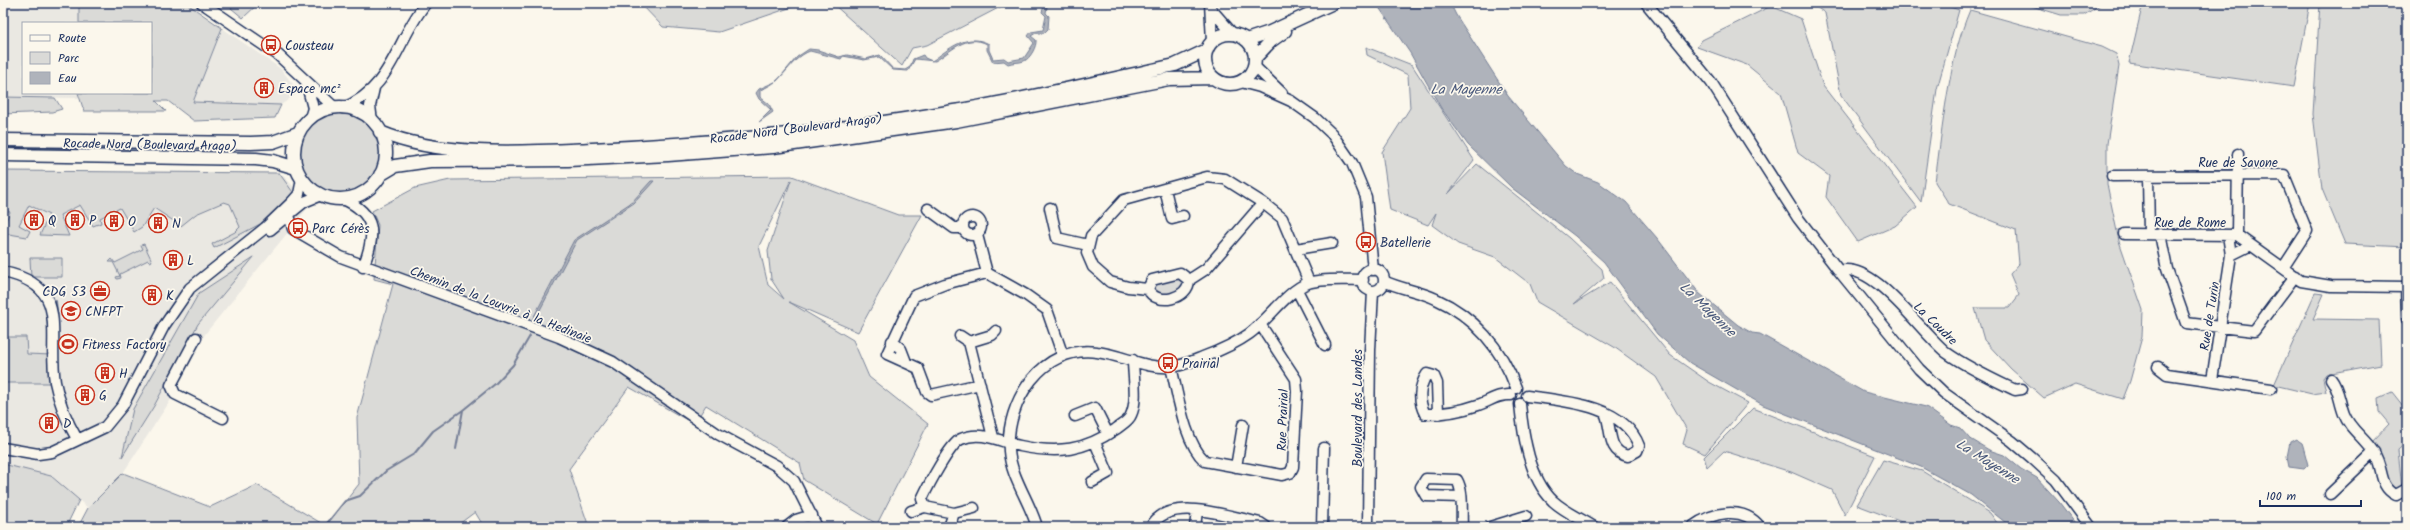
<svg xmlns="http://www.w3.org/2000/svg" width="2410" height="530" font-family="Kalam,sans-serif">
	<rect width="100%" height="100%" fill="#fbf7ec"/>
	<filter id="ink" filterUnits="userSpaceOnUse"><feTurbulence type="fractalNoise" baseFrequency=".025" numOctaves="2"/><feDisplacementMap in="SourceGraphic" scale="8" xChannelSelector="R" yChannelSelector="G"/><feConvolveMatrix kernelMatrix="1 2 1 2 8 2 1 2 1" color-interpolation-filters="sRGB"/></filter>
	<g filter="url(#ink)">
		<path fill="#eae8e2" d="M3,3H79V23H23V93H78V98L3,97Z
			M222,28L281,69L299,92L281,105L193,102Z
			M3,171L280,173L311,204L205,334L172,398L123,473L88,508L51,476L3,464Z"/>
		<path fill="#dadad7" stroke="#7a849a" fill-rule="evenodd" d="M79,3H186L222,28L193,102L281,105L275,118L194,121L168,101H156L166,111H84L78,93H151V23H79Z
			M225,3H259L243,18Z
			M640,3H822L798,5L719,32L663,27Z
			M832,3H1008L927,45L912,48L902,66Z
			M1810,3H1938L1959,10L1937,89L1921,202L1841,95L1825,13Z
			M2022,3H2103L2084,15H2061Z
			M2143,3H2310L2294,87L2129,63Z
			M2320,3H2407V247L2345,244L2322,189L2313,114Z
			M1771,6L1801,19L1823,86L1917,207L1895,226L1858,242L1826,197L1829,176L1798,153L1781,93L1747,65L1697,47L1702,40Z
			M1970,10L2102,47L2116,54L2119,66L2107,144V184L2119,241L2143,310L2142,337L2130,381L2123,399L2075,384L2044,398L2011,369L1984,340L1975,308H2009L2019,295L2010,274L2019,264L2016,230L1949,204L1935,182C1942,130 1949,58 1970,10Z
			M1366,47L1412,65L1474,160L1448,194L1477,164L1569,238L1602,269L1604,278L1574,304L1610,282L1670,355L1709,382L1748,403L1705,454L1683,444L1687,430L1656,377L1614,347L1537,302L1530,284L1495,257L1458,244L1432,225L1436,213L1428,225L1390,210L1382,152L1410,108L1408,75L1367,55Z
			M3,97L55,98L62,109L52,112L3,114Z
			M300 153a40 40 0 1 1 80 0a40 40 0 1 1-80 0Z
			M3,171L279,173L295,195L264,222L214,248L212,244L235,232L240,227L230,204L224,202L196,214L181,226L154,208L142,227L134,232L120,208L100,218L101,223L93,226L80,205L60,215L69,236L40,235L49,215L29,205L19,225L30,231L27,237L3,233V227L10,212L3,208Z
			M792,176L898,215H922L858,332L789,302L853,340L869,377L928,424L877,524L804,480L800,463L706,405L694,424L629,387L569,469L589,527H484L475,512L455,527H78L88,508L123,473L210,507L257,485L326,526L359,484L357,418L393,284L374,279L378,225L372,211L415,188L450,180ZM791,180L768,251L771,279L784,299L768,285L759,246Z
			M144,244L152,261L150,262L148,260L120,274L121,278L117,279L116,277L120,276L113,262H109L112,259L115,263L143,249L141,245Z
			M254,257L198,324L154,406L122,457L133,409L199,293Z
			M30,258H62V277H31Z
			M1179,275L1187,281L1183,292L1160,297L1153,295V285Z
			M2315,293L2324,294L2313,319L2379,320L2381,364L2326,374L2323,378L2326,392L2312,394L2274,385Z
			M3,337H26L27,354L51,355L52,383H3Z
			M2392,392L2407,411V442L2398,450L2402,488L2396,491L2390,488L2371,443L2389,424L2379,412L2378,398Z
			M1753,408L1875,456L1845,515L1832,490L1791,472L1724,451L1707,467L1704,457Z
			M1883,460L1922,471L1990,513L2000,527H1915L1857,505Z
			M3,464L51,476L79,500L66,527H3Z"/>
		<path fill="#afb3bb" stroke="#747e96" d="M1040,3L1047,7L1046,13L1049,16L1048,29L1044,33H1036L1031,36L1036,40C1037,46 1030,59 1024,61C1019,63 1013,62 1008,64L1004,61L993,62L987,50V44C966,33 951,52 935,61L915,59L908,71L893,70L879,57L864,60L843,56L841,59L810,51C789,59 786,81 760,90V97L769,104L773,112L759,122L771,110L759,99L756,93L759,89L777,81L797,57L809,49L818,50L839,57L847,55L866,59L880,55L893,69L905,70L910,67L913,59L923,55L925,58L932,61C949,49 967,32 989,44V50L993,59L1004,58L1008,61L1024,58L1034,43L1028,36L1031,32L1043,30L1046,16L1042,12L1044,6Z
			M1376,3H1450L1456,15L1508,96L1566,166L1577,174L1598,182L1626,202L1657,238L1699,293L1738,325L1752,333L1760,334L1864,392L1926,407L1951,425L1960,428L1969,438L1989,450L2004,455L2021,469L2037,478L2059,502L2078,527H2011L1971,495L1921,467L1763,405L1690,363L1657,334L1604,262L1575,236L1512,188L1468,145L1441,108L1410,53Z
			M651,181H654L634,203L577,240L532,325L530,324L574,240L632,202Z
			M2296,439L2302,443L2303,446L2308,465L2304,469L2289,467L2287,457L2290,442Z"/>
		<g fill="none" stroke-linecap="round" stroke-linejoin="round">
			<path stroke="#747e96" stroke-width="2" d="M56,301L58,324
				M47,317L48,326
				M456,449L463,410L495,384L513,365L530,336
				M324,527L345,501L360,496L386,471L414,454L433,431L463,410"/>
			<defs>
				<path id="minor" d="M202,3L278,55L335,108
					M1210,3L1212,42
					M1646,3L1711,82L1798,218L1839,271L1919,369L1944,393L2012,441L2032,458L2056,480L2091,527
					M1211,9L1233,34
					M1254,66L1282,93
					M306,82L313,108L310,118
					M1241,82L1260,87L1291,101L1315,118L1332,134L1352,163L1366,197L1373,270
					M343,108C392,89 396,40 426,3
					M372,121L370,106L374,88
					M2112,176L2284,175L2307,231L2283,268
					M2148,176L2149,234
					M1165,189L1172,219L1183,216
					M343,199C377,214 376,235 363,267
					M1050,208L1057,238L1088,245
					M928,209L954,228H963
					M289,215L293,229L341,257L559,337L613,362L718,434L777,466L794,481L817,527
					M963 226a9 9 0 1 1 18 0a9 9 0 1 1-18 0Z
					M270,230L304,202L321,195
					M2124,234L2237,235L2301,281L2331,286L2407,287
					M2160,234L2167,269L2186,323L2254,331L2295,276
					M977,235L987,273
					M2237,235L2238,154
					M1296,249L1332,243
					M2231,255L2251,245
					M1362 280a11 11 0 1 1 22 0a11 11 0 1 1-22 0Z
					M1839,271C1874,260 1921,333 1947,353C1968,368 1992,379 2015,390L2022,389
					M3,272C72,286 47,332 55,382C59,402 67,422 77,439
					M1180,273L1189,280C1189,299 1156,307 1148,289L1152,280Z
					M1189,280L1206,269L1263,203
					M1384,281C1400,289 1420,291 1436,299C1474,316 1502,349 1516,388
					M2406,287L2407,319
					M1148,289L1128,287L1110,282L1093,267L1087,253L1091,236L1124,200L1207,177L1225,179L1263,203L1282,218L1309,282
					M1297,290L1325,345
					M960,336L969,342
					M196,338L171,385L175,394L223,418
					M892,341L901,349L906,362
					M1171,367C1178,394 1184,442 1205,461L1282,475L1290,473L1293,467L1297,391L1296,379L1260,324
					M2158,367L2167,374L2271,389
					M2331,379C2339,389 2339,401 2344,414C2350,430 2365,438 2374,453C2384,468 2378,486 2396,495L2407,489
					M2212,380L2231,255L2228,235
					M980,384L931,395L927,392L918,368L887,354L914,296L945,284L987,273L1026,295L1047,310L1063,356
					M1527,396C1566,401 1624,405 1639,446L1637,451L1628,456C1607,452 1612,430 1606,415
					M1520,404C1523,435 1529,478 1553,501C1565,512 1580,518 1594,527
					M1438,414L1437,383L1434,376L1427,374C1419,386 1418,401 1425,414C1444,414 1461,411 1478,405C1490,401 1498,394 1511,395
					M1075,416L1095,408L1108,434
					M993,437L969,342L992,335L996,331
					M3,448L38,454L52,452L105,427L123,405L164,326L190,288L265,228L291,203L299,194L302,179
					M1236,467L1243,425
					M1092,482L1108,473L1095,442
					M2330,494L2374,452
					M1461,497L1426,496L1421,487L1426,479L1457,480C1464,492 1461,513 1462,527
					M911,511L925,507
					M954,513L974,508
					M1368,525L1370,350L1373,291
					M787,527L796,520L812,515
					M949,527L954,513L925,507L922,499C928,486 950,444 961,439C981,430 1001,442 1020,446C1058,454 1084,451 1116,429C1121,425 1129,421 1131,415C1138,400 1133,376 1133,360
					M1037,527C1030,502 1011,477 1009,451C1005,402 1043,344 1097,352C1122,355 1146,369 1171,367C1182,366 1193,361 1203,357C1219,351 1235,344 1249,334C1268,320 1287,291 1308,283C1321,278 1349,280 1363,280
					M1151,527C1168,494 1231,517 1260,523L1266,527
					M1195,527L1197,511
					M1322,527L1324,448
					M1490,527L1526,516
					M1692,527C1712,512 1743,505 1760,527"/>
				<path id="major" d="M1205 59a25 25 0 1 1 50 0a25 25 0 1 1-50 0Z
					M1246,40L1270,32L1333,3
					M1255,58L1271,41L1285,31
					M294 153a46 46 0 1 1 92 0a46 46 0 1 1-92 0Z
					M380,132C441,158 527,152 592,149C714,143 834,132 954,111C1028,99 1102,81 1175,65L1207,50
					M3,140L251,143L273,142L298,133
					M3,155L256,159L273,161L296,168
					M380,175L395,166L430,161L568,160L668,155L773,147L956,121L1169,79L1214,78"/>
			</defs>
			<use href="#minor" stroke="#1b2f5e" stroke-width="13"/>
			<use href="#major" stroke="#1b2f5e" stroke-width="15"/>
			<use href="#minor" stroke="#fbf7ec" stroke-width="10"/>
			<use href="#major" stroke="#fbf7ec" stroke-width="12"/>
		</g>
	</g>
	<defs>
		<symbol id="bus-ring" viewBox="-11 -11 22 22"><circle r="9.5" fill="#fbf7ec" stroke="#c8321e" stroke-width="1.5"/><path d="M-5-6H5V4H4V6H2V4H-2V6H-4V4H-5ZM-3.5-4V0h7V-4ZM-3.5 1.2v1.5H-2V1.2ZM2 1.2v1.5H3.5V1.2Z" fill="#c8321e"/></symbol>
		<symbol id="building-ring" viewBox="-11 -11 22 22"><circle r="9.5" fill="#fbf7ec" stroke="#c8321e" stroke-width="1.5"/><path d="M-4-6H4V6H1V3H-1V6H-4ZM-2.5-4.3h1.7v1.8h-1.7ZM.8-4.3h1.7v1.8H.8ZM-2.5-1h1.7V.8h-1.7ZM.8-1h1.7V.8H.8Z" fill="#c8321e"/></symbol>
		<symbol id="office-ring" viewBox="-11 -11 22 22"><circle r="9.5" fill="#fbf7ec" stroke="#c8321e" stroke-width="1.5"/><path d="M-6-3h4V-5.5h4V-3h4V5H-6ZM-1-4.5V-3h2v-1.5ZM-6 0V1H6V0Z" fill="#c8321e"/></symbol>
		<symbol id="university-ring" viewBox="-11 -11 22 22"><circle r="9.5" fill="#fbf7ec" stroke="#c8321e" stroke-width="1.5"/><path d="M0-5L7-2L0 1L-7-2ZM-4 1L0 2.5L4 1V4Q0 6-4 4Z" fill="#c8321e"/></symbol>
		<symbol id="stadium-ring" viewBox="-11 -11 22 22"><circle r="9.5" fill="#fbf7ec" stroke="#c8321e" stroke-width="1.5"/><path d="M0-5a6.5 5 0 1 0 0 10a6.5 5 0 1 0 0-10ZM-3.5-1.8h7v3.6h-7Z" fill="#c8321e"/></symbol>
	</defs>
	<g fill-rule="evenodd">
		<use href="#bus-ring" x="260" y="34" width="22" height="22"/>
		<use href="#building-ring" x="253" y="77" width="22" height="22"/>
		<use href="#building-ring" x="23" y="209" width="22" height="22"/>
		<use href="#building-ring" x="64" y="209" width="22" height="22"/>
		<use href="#building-ring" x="103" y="210" width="22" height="22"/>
		<use href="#building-ring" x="147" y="212" width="22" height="22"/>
		<use href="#bus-ring" x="287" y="217" width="22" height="22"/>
		<use href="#bus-ring" x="1355" y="231" width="22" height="22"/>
		<use href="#building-ring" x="162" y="249" width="22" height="22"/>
		<use href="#office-ring" x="89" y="280" width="22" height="22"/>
		<use href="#building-ring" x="141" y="284" width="22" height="22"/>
		<use href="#university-ring" x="60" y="300" width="22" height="22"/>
		<use href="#stadium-ring" x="57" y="333" width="22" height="22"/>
		<use href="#bus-ring" x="1157" y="352" width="22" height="22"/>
		<use href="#building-ring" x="94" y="362" width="22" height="22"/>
		<use href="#building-ring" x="74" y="384" width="22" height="22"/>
		<use href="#building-ring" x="38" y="412" width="22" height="22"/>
	</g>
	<g text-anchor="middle" stroke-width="3.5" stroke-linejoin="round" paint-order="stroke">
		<g font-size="13" fill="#1b2f5e" stroke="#fbf7ec" text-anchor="start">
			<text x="285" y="50">Cousteau</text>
			<text x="278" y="93">Espace mc²</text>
			<text x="48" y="225">Q</text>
			<text x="89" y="225">P</text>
			<text x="128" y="226">O</text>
			<text x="172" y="228">N</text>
			<text x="312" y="233">Parc Cérès</text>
			<text x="1380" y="247">Batellerie</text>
			<text x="187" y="265">L</text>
			<text x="86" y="296" text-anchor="end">CDG 53</text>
			<text x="166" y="300">K</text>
			<text x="85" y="316">CNFPT</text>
			<text x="82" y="349">Fitness Factory</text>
			<text x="1182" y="368">Prairial</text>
			<text x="119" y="378">H</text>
			<text x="99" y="400">G</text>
			<text x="63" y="428">D</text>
		</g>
		<g font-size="13" fill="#1b2f5e" stroke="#fbf7ec">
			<text transform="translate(796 128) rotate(-7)" y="5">Rocade Nord (Boulevard Arago)</text>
			<text transform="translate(150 144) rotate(1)" y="5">Rocade Nord (Boulevard Arago)</text>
			<text x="2238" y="167">Rue de Savone</text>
			<text x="2190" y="227">Rue de Rome</text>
			<text transform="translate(501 304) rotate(21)" y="5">Chemin de la Louvrie à la Hedinaie</text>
			<text transform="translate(2209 316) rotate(-81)" y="5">Rue de Turin</text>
			<text transform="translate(1936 323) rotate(44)" y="5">La Coudre</text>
			<text transform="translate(1357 408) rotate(-90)" y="5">Boulevard des Landes</text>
			<text transform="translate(1282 420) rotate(-88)" y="5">Rue Prairial</text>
		</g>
		<g font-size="14" font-style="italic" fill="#47577a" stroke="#fbf7ec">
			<text x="1466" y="94">La Mayenne</text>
			<text transform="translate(1708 309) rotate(44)" y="5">La Mayenne</text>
			<text transform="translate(1988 461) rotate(32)" y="5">La Mayenne</text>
		</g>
	</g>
	<rect width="2410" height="530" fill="none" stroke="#fbf7ec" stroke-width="16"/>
	<rect x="8" y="8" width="2394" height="514" fill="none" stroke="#1b2f5e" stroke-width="1.5" filter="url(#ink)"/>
	<rect x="22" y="22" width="130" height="72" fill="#fbf7ec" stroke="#a1a7b3"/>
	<rect x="30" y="35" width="20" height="6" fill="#fbf7ec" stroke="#a1a7b3"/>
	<text x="58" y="42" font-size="12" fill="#1b2f5e">Route</text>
	<rect x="30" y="52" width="20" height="12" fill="#dadad7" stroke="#a1a7b3"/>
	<text x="58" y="62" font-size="12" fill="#1b2f5e">Parc</text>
	<rect x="30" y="72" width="20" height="12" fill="#afb3bb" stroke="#a1a7b3"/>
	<text x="58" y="82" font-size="12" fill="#1b2f5e">Eau</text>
	<path d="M2260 500v6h101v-6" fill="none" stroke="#1b2f5e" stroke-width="2"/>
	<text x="2266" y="500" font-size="12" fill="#1b2f5e" stroke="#fbf7ec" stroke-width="3" paint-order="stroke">100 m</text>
</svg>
